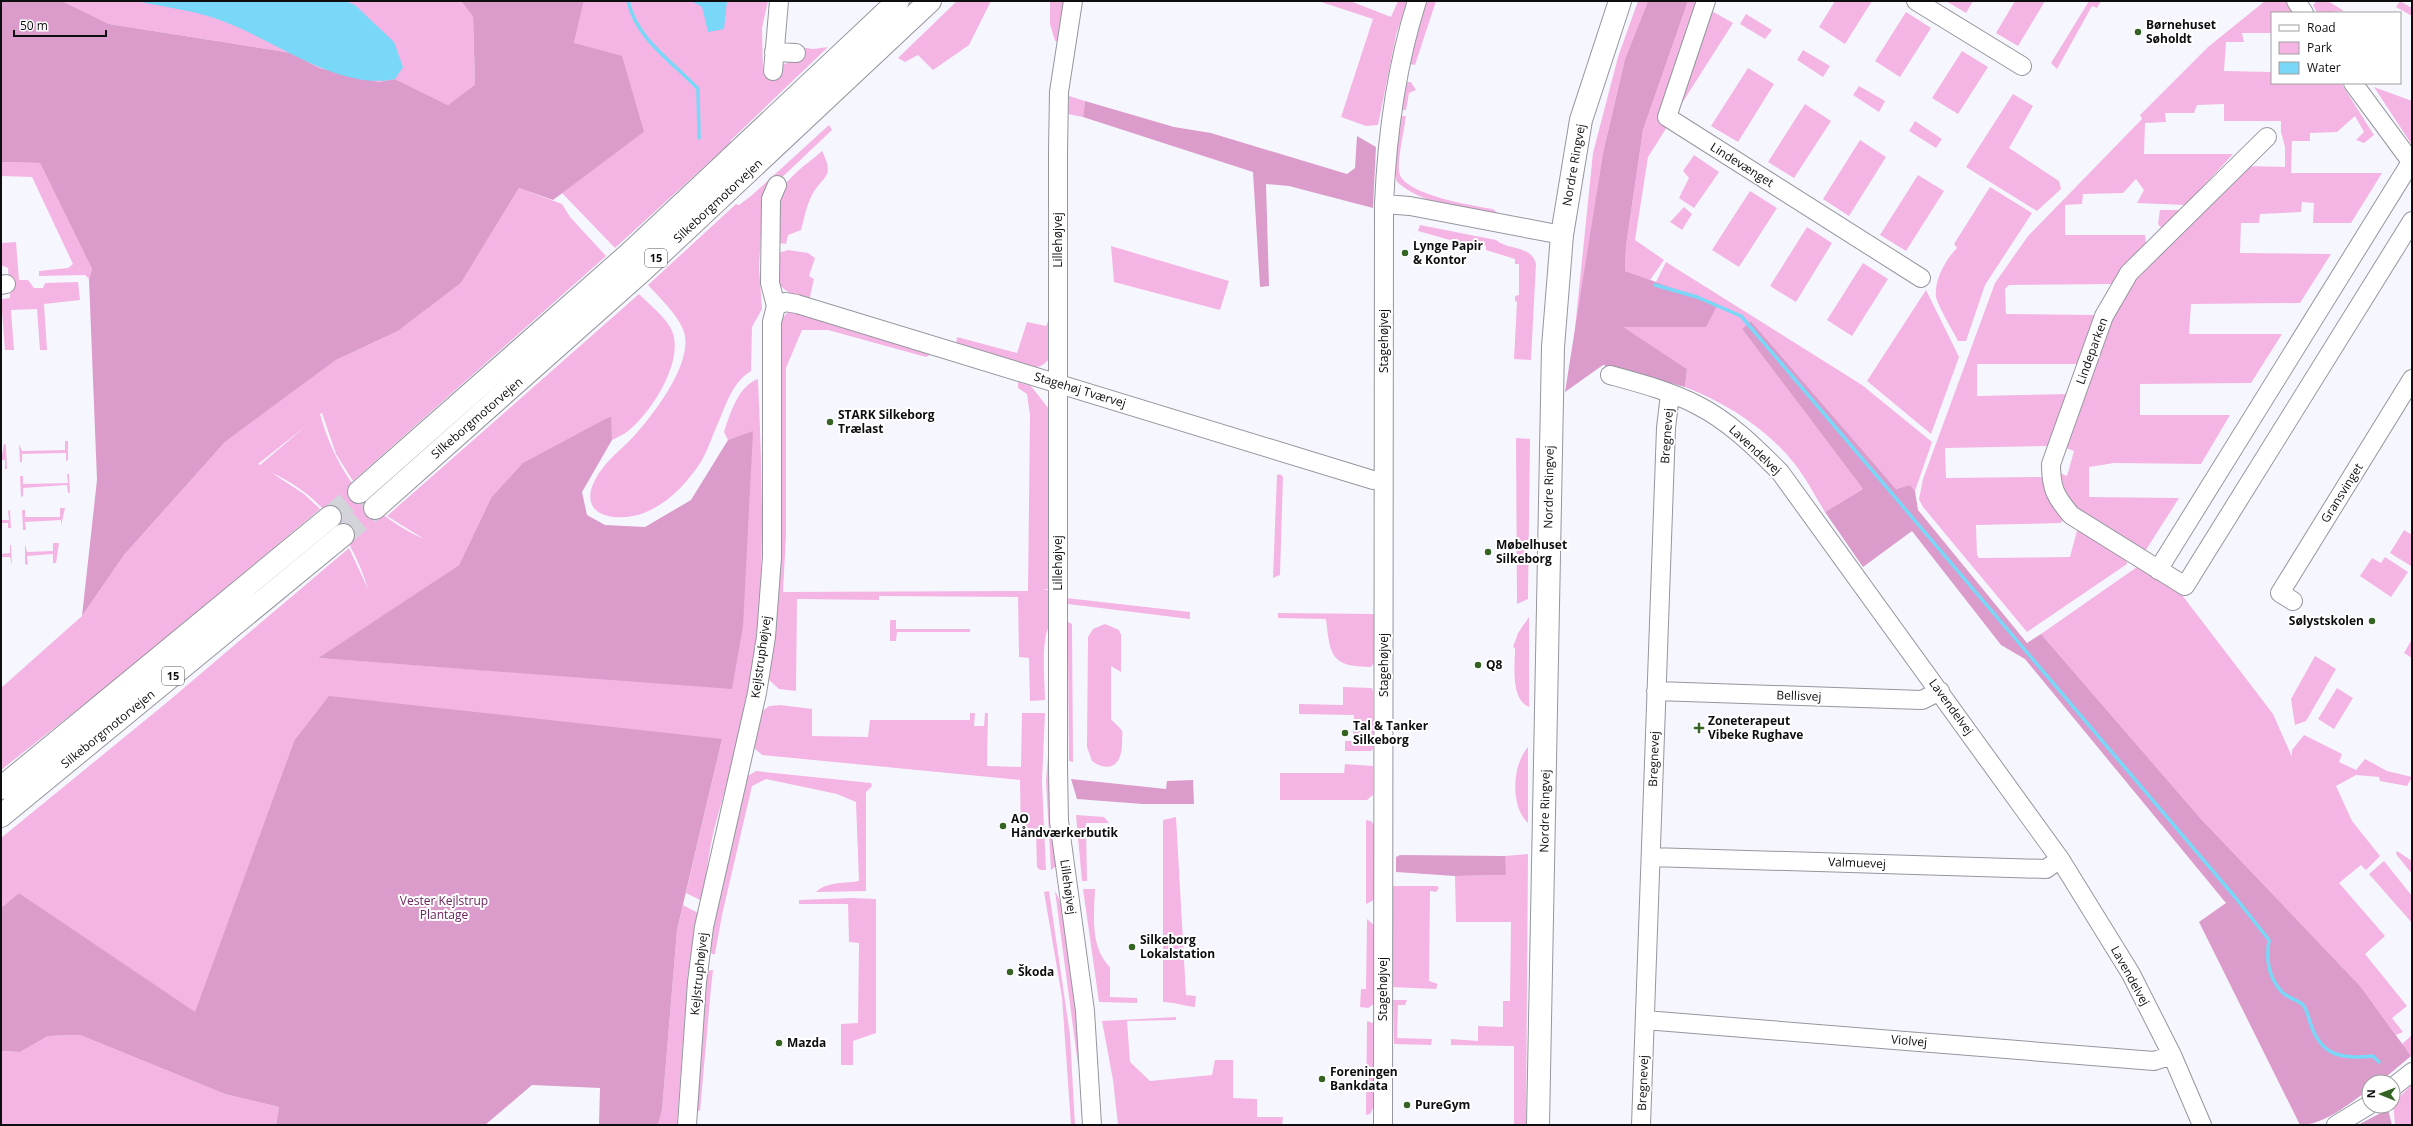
<svg xmlns="http://www.w3.org/2000/svg" width="2413" height="1126" font-family="'Open Sans',sans-serif">
	<rect width="100%" height="100%" fill="#f6f7fe"/>
	<path fill="#f4b5e4" fill-rule="evenodd" d="M62,1H461L473,17L475,86L448,105L395,79L379,82L319,68L292,53L109,24Z
		M584,1H768L762,28L763,73L781,74L782,65L792,61L799,47L813,49L828,47L730,141L731,142L615,248L562,193L644,132L574,43Z
		M957,1H991L969,45L933,70L918,55L905,62L898,58Z
		M1050,1H1066L1060,43L1055,41L1050,24Z
		M1318,1H1350L1391,17L1398,1H1407L1396,35L1378,125L1366,126L1341,117L1373,19Z
		M1425,1H1436L1415,65L1410,64Z
		M1638,1H1648L1625,59L1603,153L1573,348L1593,153L1618,57Z
		M1688,1H1701L1659,118L1660,122L1667,127L1648,157L1635,240L1664,260L1650,280L1625,271L1626,246L1643,130Z
		M1835,1H1872L1845,44L1819,27Z
		M1946,1H1973L1966,13Z
		M2015,1H2045L2018,46L1996,33Z
		M2089,1H2101L2097,8L2092,6L2057,69L2051,63Z
		M2265,1H2285L2294,13H2272V33H2242L2244,42H2226L2224,71L2272,72V83H2341L2374,135L2364,143L2356,140L2364,132L2355,116L2337,132L2310,133V141H2292L2291,173H2382L2351,223H2313L2314,203L2302,202L2301,212L2260,214L2259,223H2241L2240,253L2331,254L2300,303L2191,304L2189,334H2282L2251,383L2140,384V415H2230L2201,464L2114,463L2089,467V497L2179,498L2144,553L2064,500L2055,471L2067,476L2074,451L2061,446L2107,317L2133,277L2244,166L2285,167V147L2281,132V121H2224V104L2197,105L2194,113H2165L2166,122L2145,123L2144,154H2233L2186,205L2137,203L2144,190L2136,179L2123,193L2083,194L2082,204L2065,205V235H2145L2146,244L2114,284L2009,285L2005,289L2006,314L2095,315L2078,364H1977V396L2068,394L2050,446L1945,448L1946,478L2042,477C2045,494 2051,506 2064,517L2061,523L1976,525L1977,555L1979,558L2070,557L2078,527L2125,557L2127,564L2027,632L1923,507L1919,499L1923,479L1995,283L2028,236L2142,119L2140,115L2208,47Z
		M2317,1H2328L2344,11L2317,13L2313,5Z
		M2400,1L2412,8V16L2396,7Z
		M1710,10L1733,23L1677,111Z
		M1906,12L1931,28L1900,77L1875,61Z
		M1746,14L1772,30L1765,39L1740,24Z
		M1803,50L1830,66L1823,77L1797,60Z
		M1962,51L1988,67L1958,114L1932,98Z
		M1748,68L1774,84L1738,142L1711,126Z
		M1407,82H1411L1416,90L1409,93L1406,110H1401Z
		M1859,86L1885,101L1879,112L1853,95Z
		M2374,87L2412,101V145L2408,139Z
		M2013,94L2033,106L2009,148L2059,181L2061,189L2037,211L1966,167Z
		M1069,96L1085,101L1083,117L1068,114Z
		M1805,104L1831,121L1794,178L1768,162Z
		M1400,116H1406C1404,133 1398,154 1399,171C1400,194 1474,206 1493,209L1499,214C1466,209 1423,205 1397,182L1394,171Z
		M1915,121L1942,139L1936,148L1909,131Z
		M829,125L832,130L775,184L763,201L759,267L762,309L752,327L751,371C733,382 727,402 719,421C713,433 709,448 702,460C686,486 658,515 625,517C605,519 584,511 592,487C600,465 619,452 634,436C654,414 690,367 685,336C683,320 659,297 648,285L736,204L739,205L751,196Z
		M1860,140L1886,157L1849,216L1823,199Z
		M822,151C836,179 822,175 811,197C806,207 804,220 801,230L788,235L786,244L779,243C779,228 775,207 781,193C787,176 809,163 822,151Z
		M1694,155L1719,172L1694,208L1679,198L1689,178L1683,171Z
		M1,162L40,163L92,269L89,279L85,275L39,276V271L68,268L73,264L32,177L1,176Z
		M1918,175L1944,191L1906,251L1880,235Z
		M1990,187L2032,213L1985,285L1966,341H1958C1954,333 1937,304 1936,297C1934,281 1945,260 1957,248L1954,244Z
		M519,188L562,204L570,217L606,256L353,481L336,454L322,413L320,414C337,474 367,513 424,539L387,516L639,294C649,304 663,315 670,327C688,357 651,413 628,431C623,435 617,437 612,440L610,416L491,498L459,565L318,658L732,688L752,432L728,440L724,432C730,414 738,386 758,379C762,478 767,579 751,676C743,727 729,776 715,826C709,850 706,876 702,901L686,893L722,739L294,741L195,1013L19,893L1,908V838L165,704L349,548L368,589C353,539 322,495 272,473L304,494L320,509L129,669L1,770V688L82,616L124,555L225,442L336,360L398,331L461,283ZM306,426L260,465L258,464Z
		M1750,191L1777,208L1739,267L1712,250Z
		M1684,207L1692,214L1682,230L1670,222Z
		M2160,210H2180L2162,229L2158,224Z
		M1420,225L1496,240C1510,251 1531,245 1536,264L1531,360L1514,359L1517,302L1515,301V296L1519,295V264H1515V259L1486,250V246L1476,243L1475,247L1418,231Z
		M1807,227L1832,243L1796,302L1770,286Z
		M16,242L19,280H28L34,288H43L45,283L78,282L80,300L44,304L47,350H40L37,309L11,310L14,350H5L1,299L10,298L8,268L1,265V243Z
		M1111,246L1229,281L1220,310L1114,282Z
		M788,250L808,253L815,258L809,276L814,279L809,301L793,296L779,285L778,253Z
		M1666,262L1862,385L1932,442L1915,491L1910,485L1896,489L1751,321L1742,329L1863,489L1825,512C1815,496 1806,478 1794,463C1766,428 1726,403 1685,387L1687,369L1622,327L1706,326L1697,297L1656,282Z
		M1863,263L1888,279L1852,336L1827,320Z
		M1926,290L1959,357L1931,434L1867,381Z
		M788,312L852,327V331L868,336L874,334L933,353L926,357L828,330H802L786,368V535L783,592L1028,591L1030,415L1027,394L1018,388V382L1031,386L1049,409L1048,589L1043,590H1051V623C1040,636 1045,682 1045,700L1030,701L1029,658L1019,657L1018,597L879,596V600L797,599L796,691L779,689L767,678L779,322Z
		M1050,317V358C1046,362 1043,366 1037,367C1022,370 973,351 956,345L957,337L1017,353L1027,322L1046,326Z
		M1516,438L1530,439L1528,599L1517,604Z
		M65,441H68V460L66,461V453L22,454V462H20L19,444L22,451L65,450Z
		M4,444L6,445L7,469H5V460H1Z
		M67,474H69L70,493H68L67,485L23,488V496L21,497L20,476H23V484L68,483Z
		M1280,474L1283,477L1280,575L1273,578L1277,475Z
		M60,508H65L61,526V520L25,522L26,530H23L22,510H25V517H60Z
		M10,510L11,528H8V523H1V520H9L8,511Z
		M2404,530L2412,535L2411,566L2390,553Z
		M53,543H59L56,563H53V554L27,556L28,565L25,564V544L27,552L53,551Z
		M10,545H11L12,565L10,557H1V554L10,553Z
		M2385,557L2408,572L2391,597L2360,576L2372,558L2381,563Z
		M2137,567L2182,595L2273,714L2292,757V750L2304,735L2342,754L2339,762L2356,770L2365,759L2387,771L2412,777L2407,786L2380,781L2379,777L2356,775L2336,786L2352,821L2380,856L2366,870L2361,865L2339,883L2385,936L2365,954L2407,1006L2392,1018L2403,1032L2396,1035L2361,987L2201,819L2041,634Z
		M1066,598L1190,612V619L1068,604Z
		M1278,613L1374,614V663L1371,667C1330,667 1330,654 1326,619L1278,618Z
		M1529,617V707C1510,699 1515,664 1515,648L1513,647L1518,633Z
		M890,620H896V629H970V632H897L896,641H890Z
		M1066,621L1072,624L1073,762L1069,761L1068,651Z
		M1105,624L1119,630L1121,635V672L1111,666V719C1114,723 1120,727 1122,731C1123,734 1122,738 1122,741C1123,762 1112,775 1092,761L1087,747L1088,637L1093,629Z
		M2412,639V658L2404,653Z
		M2315,656L2336,669L2306,721L2295,725L2291,699Z
		M1343,687L1372,688L1373,691V749L1371,751H1345V741H1353L1354,715L1299,714V704L1343,705Z
		M2337,688L2353,698L2334,729L2318,719Z
		M781,705L812,709V736L868,737L870,720H970V713H975L974,726H984L985,713H988L987,766L1021,767L1022,713H1045L1042,782L1046,870H1040L1037,867L1036,834H1029V838H1021L1020,780L762,755L753,747L760,713L769,706Z
		M1050,731L1056,866L1051,870L1046,781Z
		M1528,747V823C1510,806 1512,765 1528,747Z
		M1345,764L1373,766V795L1367,800H1280V773H1344Z
		M756,771L871,783L872,786L866,792V891L816,892C825,882 847,883 859,881L856,802L837,794L766,779L752,786L722,915L715,954H712L708,949L744,785L748,776Z
		M1076,815L1104,817L1109,823H1086L1087,881H1082Z
		M1176,817L1186,995L1196,996L1195,1007C1183,1006 1175,1002 1163,1002V820Z
		M1366,820L1371,821L1374,825V900L1366,904Z
		M2397,851L2412,861V874L2396,854Z
		M1528,854L1526,1125H1514V1046L1451,1045V1039L1478,1041V1026L1503,1027V1001H1510L1511,922H1456L1455,876L1505,875V856Z
		M2384,861L2412,896V923L2369,874Z
		M1392,886H1437L1439,888L1436,892L1430,891L1429,981L1438,984L1436,989L1392,987Z
		M1083,889H1095C1094,916 1090,947 1110,967V997L1137,998V1003L1099,1002Z
		M1049,891L1070,1035L1075,1125H1071L1062,997L1044,892Z
		M1055,891C1072,918 1082,1031 1078,1065Z
		M851,898L876,899V1033L853,1041V1065H841V1024L858,1023L859,943L849,942L848,904H799V900Z
		M683,905L698,913L688,973L677,1125H658L662,1110L677,930Z
		M1367,919L1374,925V1004L1368,1008L1360,1007L1361,989H1366Z
		M713,970L711,988L700,1111L696,1110L706,971Z
		M1393,1000H1407L1405,1005H1398L1397,1038L1432,1039L1431,1045L1394,1044Z
		M1176,1017V1020L1127,1021L1130,1062L1150,1081L1212,1075L1215,1060H1233V1098L1257,1099V1117H1283L1282,1125H1118L1113,1080L1102,1021Z
		M1367,1021L1373,1023V1108L1370,1114L1366,1115Z
		M80,1035L225,1094L279,1107L276,1125H1V1051L20,1052L48,1036Z
		M2412,1035V1055L2411,1056L2402,1044Z
		M2412,1085V1125H2395L2393,1102Z"/>
	<path fill="#db9bcb" d="M1,1H62L109,24L292,53L319,68L379,82L395,79L448,105L475,85L473,17L461,1H584L574,43L622,56L644,132L553,200L519,188L461,283L398,331L336,360L225,442L124,555L82,616L97,480L89,279L92,269L40,163L1,162Z
		M1648,1H1688L1643,130L1626,246L1625,271L1718,304L1706,327H1623L1687,369L1685,387L1603,365L1565,392L1603,153L1625,59Z
		M1085,101L1174,127L1211,133L1347,174L1355,168L1357,136L1376,147L1373,208L1289,186L1266,184L1269,286L1260,287L1253,172L1083,117Z
		M1751,321L1896,489L1910,485L1915,491L1918,510L2027,643L2041,634L2201,819L2361,987L2411,1056L2380,1082H2369V1090C2349,1103 2325,1125 2300,1125L2199,922L2226,903L2025,659L2001,645L1912,531L1863,567L1825,512L1863,489L1742,329Z
		M611,416L612,440L582,492L587,515L605,525L645,527L691,500L728,440L753,431L743,626L732,689L318,658L459,565L491,498L523,463Z
		M329,696L722,739L677,930L662,1110L658,1125H599L600,1088L532,1085L485,1125H276L279,1107L225,1094L80,1035L48,1036L20,1052L1,1051V908L19,893L195,1012L294,741Z
		M1071,779L1166,789L1167,781L1193,780L1194,804H1143L1077,799Z
		M1400,855L1505,856L1506,875L1455,876L1396,872V857Z
		M2388,1109L2392,1125H2358Z"/>
	<path fill="#79d7f7" d="M136,1H345L355,5L394,42L403,67L395,79C340,91 276,41 225,22C199,11 164,7 136,1Z
		M691,1H727L724,29L708,32L702,7Z"/>
	<g fill="none" stroke-linecap="round" stroke-linejoin="round">
		<path stroke="#79d7f7" stroke-width="3.5" d="M628,1C637,40 672,61 698,89L699,138
			M1655,285L1697,297L1741,316L2235,897L2269,940C2266,960 2268,977 2282,992C2288,998 2298,1000 2303,1005C2307,1009 2309,1020 2311,1025C2322,1057 2343,1059 2373,1056L2379,1062"/>
		<path stroke="#d3d4da" stroke-width="22" stroke-dasharray="22 11" stroke-linecap="butt" d="M330,517L359,492
			M343,535L375,508"/>
		<defs>
			<path id="minor" d="M1073,1L1059,92L1058,152V769L1059,821L1085,1011L1092,1125
				M1706,1L1667,117L1921,278
				M1916,1L2022,66
				M2296,1L2304,13
				M774,52L796,53
				M773,71L779,1
				M2353,83L2412,163
				M2267,137L2129,273L2104,316L2051,464C2051,488 2055,496 2071,515L2185,586L2412,221
				M1384,204L1410,206L1562,235
				M1,285L6,284
				M776,306L770,283L771,199L777,185
				M1610,375C1639,383 1670,391 1697,405C1729,421 1755,447 1780,472L2060,859L2131,974L2172,1055L2202,1125
				M2158,570L2411,162
				M2293,601L2280,593L2412,379
				M1656,691L1922,700L1940,691
				M1651,857L2046,869L2060,859
				M1645,1020L2154,1061L2172,1055
				M2393,1087L2412,1072
				M687,1125L697,982L704,927L757,693L766,637L772,557V322L776,306L785,302L797,304L1373,480H1383
				M1383,1125L1384,204C1387,135 1396,67 1417,1
				M1641,1125L1666,428L1670,394
				M2336,1125L2369,1105"/>
			<path id="major" d="M1538,1125L1553,347L1562,235L1581,120L1620,1"/>
			<path id="highway" d="M359,492L630,253L898,1
				M375,508L643,270L930,1
				M1,788L330,517
				M1,816L343,535"/>
		</defs>
		<use href="#minor" stroke="#95969e" stroke-width="20"/>
		<use href="#major" stroke="#95969e" stroke-width="24"/>
		<use href="#highway" stroke="#95969e" stroke-width="24"/>
		<use href="#minor" stroke="#fff" stroke-width="18"/>
		<use href="#major" stroke="#fff" stroke-width="22"/>
		<use href="#highway" stroke="#fff" stroke-width="22"/>
	</g>
	<g fill="#356323" stroke="#fff" stroke-width="1.5">
		<circle cx="2138" cy="32" r="4"/>
		<circle cx="1405" cy="253" r="4"/>
		<circle cx="830" cy="422" r="4"/>
		<circle cx="1488" cy="552" r="4"/>
		<circle cx="2372" cy="621" r="4"/>
		<circle cx="1478" cy="665" r="4"/>
		<path d="M1697 722h4v4h4v4h-4v4h-4v-4h-4v-4h4z"/>
		<circle cx="1345" cy="733" r="4"/>
		<circle cx="1003" cy="826" r="4"/>
		<circle cx="1132" cy="947" r="4"/>
		<circle cx="1010" cy="972" r="4"/>
		<circle cx="779" cy="1043" r="4"/>
		<circle cx="1322" cy="1079" r="4"/>
		<circle cx="1407" cy="1105" r="4"/>
	</g>
	<g text-anchor="middle" stroke-width="4" stroke-linejoin="round" paint-order="stroke">
		<g fill="#fff" stroke="#565658" stroke-width="1">
			<rect x="645" y="249" width="22" height="18" rx="3"/>
			<rect x="162" y="667" width="22" height="18" rx="3"/>
		</g>
		<g font-size="11" font-weight="bold" fill="#0e0e11">
			<text x="656" y="262">15</text>
			<text x="173" y="680">15</text>
		</g>
		<g font-size="12" font-weight="bold" fill="#0e0e11" stroke="#fff" text-anchor="start">
			<text x="2146" y="29">Børnehuset<tspan x="2146" dy="14">Søholdt</tspan></text>
			<text x="1413" y="250">Lynge Papir<tspan x="1413" dy="14">&amp; Kontor</tspan></text>
			<text x="838" y="419">STARK Silkeborg<tspan x="838" dy="14">Trælast</tspan></text>
			<text x="1496" y="549">Møbelhuset<tspan x="1496" dy="14">Silkeborg</tspan></text>
			<text x="2364" y="625" text-anchor="end">Sølystskolen</text>
			<text x="1486" y="669">Q8</text>
			<text x="1708" y="725">Zoneterapeut<tspan x="1708" dy="14">Vibeke Rughave</tspan></text>
			<text x="1353" y="730">Tal &amp; Tanker<tspan x="1353" dy="14">Silkeborg</tspan></text>
			<text x="1011" y="823">AO<tspan x="1011" dy="14">Håndværkerbutik</tspan></text>
			<text x="1140" y="944">Silkeborg<tspan x="1140" dy="14">Lokalstation</tspan></text>
			<text x="1018" y="976">Škoda</text>
			<text x="787" y="1047">Mazda</text>
			<text x="1330" y="1076">Foreningen<tspan x="1330" dy="14">Bankdata</tspan></text>
			<text x="1415" y="1109">PureGym</text>
		</g>
		<g font-size="12" fill="#0e0e11" stroke="#fff">
			<text transform="translate(1574 165) rotate(-80)" y="4">Nordre Ringvej</text>
			<text transform="translate(1742 165) rotate(32)" y="4">Lindevænget</text>
			<text transform="translate(718 201) rotate(-43)" y="4">Silkeborgmotorvejen</text>
			<text transform="translate(1058 240) rotate(-90)" y="4">Lillehøjvej</text>
			<text transform="translate(1384 341) rotate(-90)" y="4">Stagehøjvej</text>
			<text transform="translate(2092 351) rotate(-70)" y="4">Lindeparken</text>
			<text transform="translate(1080 390) rotate(17)" y="4">Stagehøj Tværvej</text>
			<text transform="translate(477 418) rotate(-41)" y="4">Silkeborgmotorvejen</text>
			<text transform="translate(1667 436) rotate(-86)" y="4">Bregnevej</text>
			<text transform="translate(1755 450) rotate(43)" y="4">Lavendelvej</text>
			<text transform="translate(1549 487) rotate(-89)" y="4">Nordre Ringvej</text>
			<text transform="translate(2342 493) rotate(-58)" y="4">Gransvinget</text>
			<text transform="translate(1058 563) rotate(-90)" y="4">Lillehøjvej</text>
			<text transform="translate(761 657) rotate(-82)" y="4">Kejlstruphøjvej</text>
			<text transform="translate(1384 665) rotate(-90)" y="4">Stagehøjvej</text>
			<text transform="translate(1799 696) rotate(2)" y="4">Bellisvej</text>
			<text transform="translate(1951 707) rotate(54)" y="4">Lavendelvej</text>
			<text transform="translate(108 729) rotate(-39)" y="4">Silkeborgmotorvejen</text>
			<text transform="translate(1654 759) rotate(-88)" y="4">Bregnevej</text>
			<text transform="translate(1545 811) rotate(-89)" y="4">Nordre Ringvej</text>
			<text transform="translate(1857 863) rotate(2)" y="4">Valmuevej</text>
			<text transform="translate(1068 887) rotate(82)" y="4">Lillehøjvej</text>
			<text transform="translate(699 974) rotate(-84)" y="4">Kejlstruphøjvej</text>
			<text transform="translate(2130 976) rotate(61)" y="4">Lavendelvej</text>
			<text transform="translate(1383 989) rotate(-90)" y="4">Stagehøjvej</text>
			<text transform="translate(1909 1041) rotate(5)" y="4">Violvej</text>
			<text transform="translate(1643 1083) rotate(-88)" y="4">Bregnevej</text>
		</g>
		<g font-size="12" fill="#6d225f" stroke="#fff">
			<text x="444" y="905">Vester Kejlstrup<tspan x="444" dy="14">Plantage</tspan></text>
		</g>
	</g>
	<rect width="2413" height="1126" fill="none" stroke="#0e0e11" stroke-width="4"/>
	<rect x="2271" y="12" width="130" height="72" fill="#ffffff" stroke="#9f9fa0"/>
	<rect x="2279" y="25" width="20" height="6" fill="#ffffff" stroke="#9f9fa0"/>
	<text x="2307" y="32" font-size="12" fill="#0e0e11">Road</text>
	<rect x="2279" y="42" width="20" height="12" fill="#f4b5e4" stroke="#9f9fa0"/>
	<text x="2307" y="52" font-size="12" fill="#0e0e11">Park</text>
	<rect x="2279" y="62" width="20" height="12" fill="#79d7f7" stroke="#9f9fa0"/>
	<text x="2307" y="72" font-size="12" fill="#0e0e11">Water</text>
	<g transform="translate(2381 1094) rotate(271)"><circle r="19" fill="#ffffff" stroke="#9f9fa0"/>
	<path d="M0-3L7 15L0 10L-7 15Z" fill="#356323"/>
	<text y="-6" font-size="11" font-weight="bold" text-anchor="middle" fill="#0e0e11">N</text>
	</g>
	<path d="M14 30v6h92v-6" fill="none" stroke="#0e0e11" stroke-width="2"/>
	<text x="20" y="30" font-size="12" fill="#0e0e11" stroke="#ffffff" stroke-width="3" paint-order="stroke">50 m</text>
</svg>
